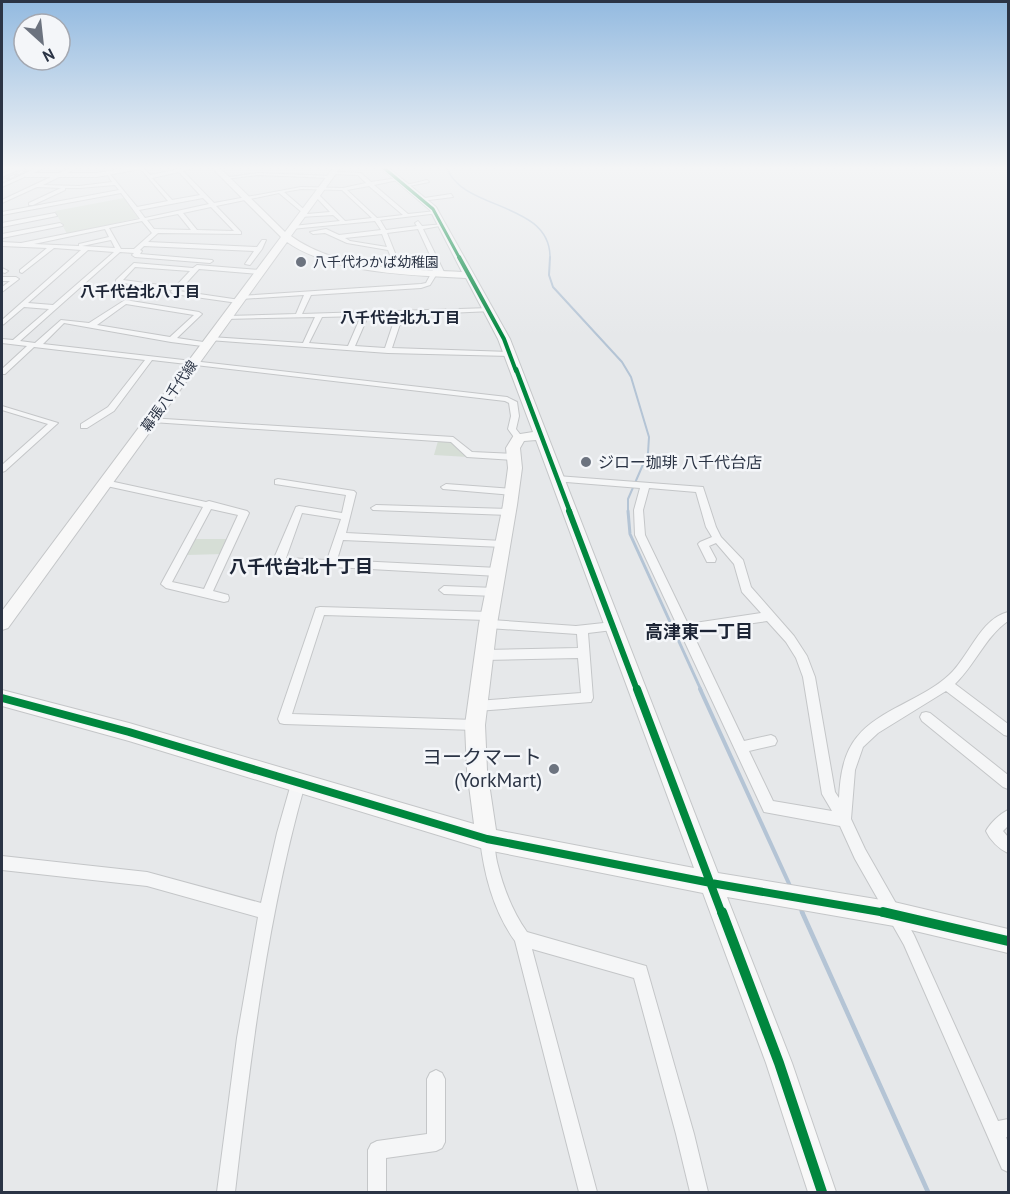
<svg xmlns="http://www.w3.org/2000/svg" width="1010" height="1194" font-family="'PT Sans','Noto Sans JP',sans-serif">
	<rect width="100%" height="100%" fill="#e6e8ea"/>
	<path fill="#d6ded6" d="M124,198L138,218L67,234L55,211Z
		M438,441L451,442L468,457L434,455Z
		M193,539H228L223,554L187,555Z"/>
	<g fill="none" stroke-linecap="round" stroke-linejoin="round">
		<path stroke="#b4c4d5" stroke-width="1.5" d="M447,168C462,211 552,201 550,259"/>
		<path stroke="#b4c4d5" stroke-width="2" d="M550,257L549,275L553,287L622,362L631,377L649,437L648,453L628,499V512"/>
		<path stroke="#b4c4d5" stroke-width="3" d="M628,511L630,534L701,690"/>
		<path stroke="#b4c4d5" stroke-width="4" d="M700,689L791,888
			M800,907L803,914"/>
		<path stroke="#b4c4d5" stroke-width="4.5" d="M802,912L928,1192"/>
		<defs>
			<path id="street" d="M15,168H22L2,177V174Z
				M37,168H44L2,187V184Z
				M70,168H77L43,185L79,186L112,182L107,174L109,173L137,207L168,201L140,168H144L150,175L184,168H194L183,171L214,203L301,187L343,188L366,183L358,175L332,174L334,172L361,173L371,182L398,178V180L374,185L408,214L436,211L439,213L380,220L386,230L417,226L415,223L418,221L422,226L444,224L445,225L423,229L444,272L443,273H439L438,272L430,285L421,288L311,295L302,314L490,308L493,310L492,311L403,315L392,348L510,352L514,354L510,356L388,353L209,340L207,339L211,337L303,343L315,317L224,319V317L226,316L296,314L304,295L241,299L239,298V296L421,284L426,283L433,270H437L418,229L387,233L401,268L396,269L388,250L347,243L325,233L313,234L310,232L326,229L339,235L381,230L375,221L291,229L290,228L293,226L340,221L333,215L300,217V215L304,214L279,193L216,206L241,232V234L158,233L148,242L257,247L262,240H266L262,249L250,265L245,264L254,251L144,246L140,250L142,251L140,254L212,260L213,261L210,263L135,257L132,255L134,253L120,252L20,341L35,343L61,320L89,323L125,300L199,312L202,314L201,315L177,338L210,343V347L171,342L64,323L43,344L507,397L517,402L519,416L516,429L523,438L519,441L516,440L508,429L511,416L509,403L505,401L152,360L114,411L87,428H81V424L108,407L145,360L34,347L5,374H2V369L27,346L2,343V339L13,340L49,309L24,307L4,324L2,325V320L81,250L54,248L22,273L20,272V270L47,248L2,246V242L21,243L140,219L121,193L2,215V212L119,190L115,185L79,188H65V190L33,205H29V203L61,188L37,187L2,203V200ZM179,172L200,195L172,200L152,178ZM369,186L403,215L377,218L347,190ZM301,189L342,190L372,218L345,221L317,193L315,196L330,212L307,214V212L284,192ZM203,198L209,204L145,218L139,210ZM211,207L234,231L197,230L183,213ZM178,214L191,230L154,229L147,220ZM142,221L152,233L134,249H121L109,228ZM105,229L109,237L79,244V246L34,244ZM382,234L387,247L350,241L345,238ZM111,240L115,248L82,246ZM88,250L114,252L53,305L28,303ZM126,304L194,315L170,337L97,325ZM396,315L385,348L355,346L368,316ZM361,316L348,346L309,343L322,317Z
				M258,173L331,176L333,177L331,178L258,175L225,179L223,178Z
				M427,180L429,182L404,187L402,186Z
				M451,194L453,197L421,201L418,199Z
				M55,213L57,216L2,227V223Z
				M60,223L63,225L62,226L2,238V234Z
				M134,263L193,268L197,265L260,270L263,272L260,274L199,269L179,291L240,300L241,301L238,303L174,294L171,292L172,290L116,282V280ZM135,267L190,271L175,287L123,280Z
				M2,268L8,271L5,273L2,272Z
				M2,277H16L19,279L2,292V287L10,281H2Z
				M2,406L58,423L5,471L2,472V465L48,424L2,410Z
				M149,418L453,437L472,452L514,454L518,457L514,460L467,457L451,442L152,422L148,420Z
				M557,476L703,487L716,527L721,537L743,560L751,587L794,636L807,656L815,677L835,792L839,798C840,777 843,754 857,737C878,710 924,699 949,675C969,657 980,619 1008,612V621C985,637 975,665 955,684L1008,724V736L1004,735L946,691L878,733L863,747L855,770L851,819L865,849L914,935L998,1121L1008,1119V1137H1006L1008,1143V1172L1002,1169L904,945L855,859L840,826L764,812L635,535L634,510L640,488L554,481L553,479ZM649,488L696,492L706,527L712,537L700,542L698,544L707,562H715L716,559L709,546L716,543L734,564L742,592L761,613L688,624L645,535L643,510ZM767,621L786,642L796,658L803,677L822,794L832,811L773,801L749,751L775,745L777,741L775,737L771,735L744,741L692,632Z
				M278,479L354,491L356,493L346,533L503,541L508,544L503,547L343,540L337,560L498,568L503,572L498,576L334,567L330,569L326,567L278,564L275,556L296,507L299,506L342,513L346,495L275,484V480ZM302,513L341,519L327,560L286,558Z
				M105,480L206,502L209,501L247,511L249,513L213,591L228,595L229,598L228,601L224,602L166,588L161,584L203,507L102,485L101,483ZM211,509L238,515L204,589L172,582Z
				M446,484L512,489L517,492L512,495L443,489L441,487Z
				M376,505L509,509L514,512L509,515L373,510L371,508Z
				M444,586L495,588L500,592L495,596L444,594L439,590Z
				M320,607L490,612L494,613L495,616L491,620L576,626L613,622L617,623L618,626L617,629L613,630L588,633L593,698L591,702L477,711L473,710L471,706L473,702L477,701L581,693L578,658L483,660L479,658L477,655L479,652L483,650L578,648L577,634L488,628L484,627L483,624L487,620L324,615L292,714L475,720L479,721L481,725L479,729L475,730L284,724L280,723L278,719L315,611L316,608Z
				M926,712L930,713L1008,775V789L1003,787L922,721L920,717L922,713Z
				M298,778L303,780L305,784C267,918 251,1054 235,1192H217L237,1038L258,917L147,886L2,870V856L147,872L261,903L277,833L291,784L293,780Z
				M1008,810V826L1003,831L1008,837V853C999,849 990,840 986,831C990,823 1000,814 1008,810Z
				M487,832L492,834C495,843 495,853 497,862C503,887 512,911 527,932L646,966L694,1134L708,1192H690L676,1134L634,978L532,949L597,1192H579L515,941C494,912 484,875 480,839L482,834Z
				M436,1070L442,1073L445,1079V1142L442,1148L436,1151L386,1158V1192H368V1150L371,1144L377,1141L427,1134V1079L430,1073Z"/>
			<path id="secondary" d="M126,168H146L97,177H26L22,175L26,173H97Z
				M212,168H220L285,232L333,168H340L291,236C338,270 407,269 462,272L430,210L381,168H389L436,207L510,339L718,873L894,902L1008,929V953L894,926L727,897L792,1063L836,1192H808L766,1063L703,893L487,850L129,741L2,706V690L129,723L474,824L467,770L465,725L479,624L503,505L508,468L506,448L514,435L533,432L498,339L466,278C411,275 333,274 287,242L8,628L2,630V611L281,237ZM536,440L694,868L496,830L487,770L485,725L497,624L517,505L522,468L520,448L524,441Z"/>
		</defs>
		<use href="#street" stroke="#c4c6c8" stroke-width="2"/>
		<use href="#secondary" stroke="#c4c6c8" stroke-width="2"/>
		<use href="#street" fill="#f5f6f7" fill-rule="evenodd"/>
		<use href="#secondary" fill="#f8f8f8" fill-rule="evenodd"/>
		<defs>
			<path id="rail" d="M2,181L31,168"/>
		</defs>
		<use href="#rail" stroke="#cecfd2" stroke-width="3"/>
		<use href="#rail" stroke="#f4f6f9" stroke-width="1.5" stroke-dasharray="4.5" stroke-linecap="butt"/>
		<defs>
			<path id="cycleway-far5" d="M384,168L433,209L460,259"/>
			<path id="cycleway-far4" d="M459,257L504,339L516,371"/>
			<path id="cycleway-far3" d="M516,369L570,512"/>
			<path id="cycleway-far2" d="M569,511L637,690"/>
			<path id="cycleway-far1" d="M637,689L722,914
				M2,698L129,732L487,839L711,883L892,914"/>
			<path id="cycleway" d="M722,912L779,1063L822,1192
				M883,912L1008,941"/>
		</defs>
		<use href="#cycleway-far5" stroke="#f4f6f9" stroke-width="5"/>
		<use href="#cycleway-far4" stroke="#f4f6f9" stroke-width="6"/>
		<use href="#cycleway-far3" stroke="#f4f6f9" stroke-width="8"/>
		<use href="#cycleway-far2" stroke="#f4f6f9" stroke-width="10"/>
		<use href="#cycleway-far1" stroke="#f4f6f9" stroke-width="11"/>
		<use href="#cycleway" stroke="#f4f6f9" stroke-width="14"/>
		<use href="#cycleway-far5" stroke="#00873e" stroke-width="3"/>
		<use href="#cycleway-far4" stroke="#00873e" stroke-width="4"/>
		<use href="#cycleway-far3" stroke="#00873e" stroke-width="4.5"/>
		<use href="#cycleway-far2" stroke="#00873e" stroke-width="6"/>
		<use href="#cycleway-far1" stroke="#00873e" stroke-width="8"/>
		<use href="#cycleway" stroke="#00873e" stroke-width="10"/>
	</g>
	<linearGradient id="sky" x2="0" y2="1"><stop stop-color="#93bae0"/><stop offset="0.5" stop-color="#f4f5f6"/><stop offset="1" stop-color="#f4f5f6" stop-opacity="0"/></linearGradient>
	<rect width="1010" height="336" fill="url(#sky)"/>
	<g fill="#6c737f" stroke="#f4f6f9" stroke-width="2">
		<circle cx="301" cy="262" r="6"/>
		<circle cx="586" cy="462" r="6"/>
		<circle cx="554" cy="769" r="6"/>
	</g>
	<g text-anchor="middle" stroke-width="5" stroke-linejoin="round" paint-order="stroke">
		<g font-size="14" fill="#2b3445" stroke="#f4f6f9" text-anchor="start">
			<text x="313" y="267">八千代わかば幼稚園</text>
		</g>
		<g font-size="14" fill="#2b3445" stroke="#f4f6f9">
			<text transform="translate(169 396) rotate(-54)" y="5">幕張八千代線</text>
		</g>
		<g font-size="15" font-weight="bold" fill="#1d2536" stroke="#f4f6f9">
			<text x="140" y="297">八千代台北八丁目</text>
			<text x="400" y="323">八千代台北九丁目</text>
		</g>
		<g font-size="16" fill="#2b3445" stroke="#f4f6f9" text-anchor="start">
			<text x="598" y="468">ジロー珈琲 八千代台店</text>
		</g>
		<g font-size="18" font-weight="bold" fill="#1d2536" stroke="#f4f6f9">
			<text x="301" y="573">八千代台北十丁目</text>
			<text x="699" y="638">高津東一丁目</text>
		</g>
		<g font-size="20" fill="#2b3445" stroke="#f4f6f9" text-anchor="end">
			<text x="542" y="764">ヨークマート<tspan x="542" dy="23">(YorkMart)</tspan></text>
		</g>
	</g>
	<rect width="1010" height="1194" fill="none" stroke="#2b3445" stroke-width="6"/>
	<g transform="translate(42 42) rotate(153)"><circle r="28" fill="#f4f6f9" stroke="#a4a8b1" stroke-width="1.5"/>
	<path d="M0-4.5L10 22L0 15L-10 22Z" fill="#6c737f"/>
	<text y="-9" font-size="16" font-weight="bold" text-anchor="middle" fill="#2b3445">N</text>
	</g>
</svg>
